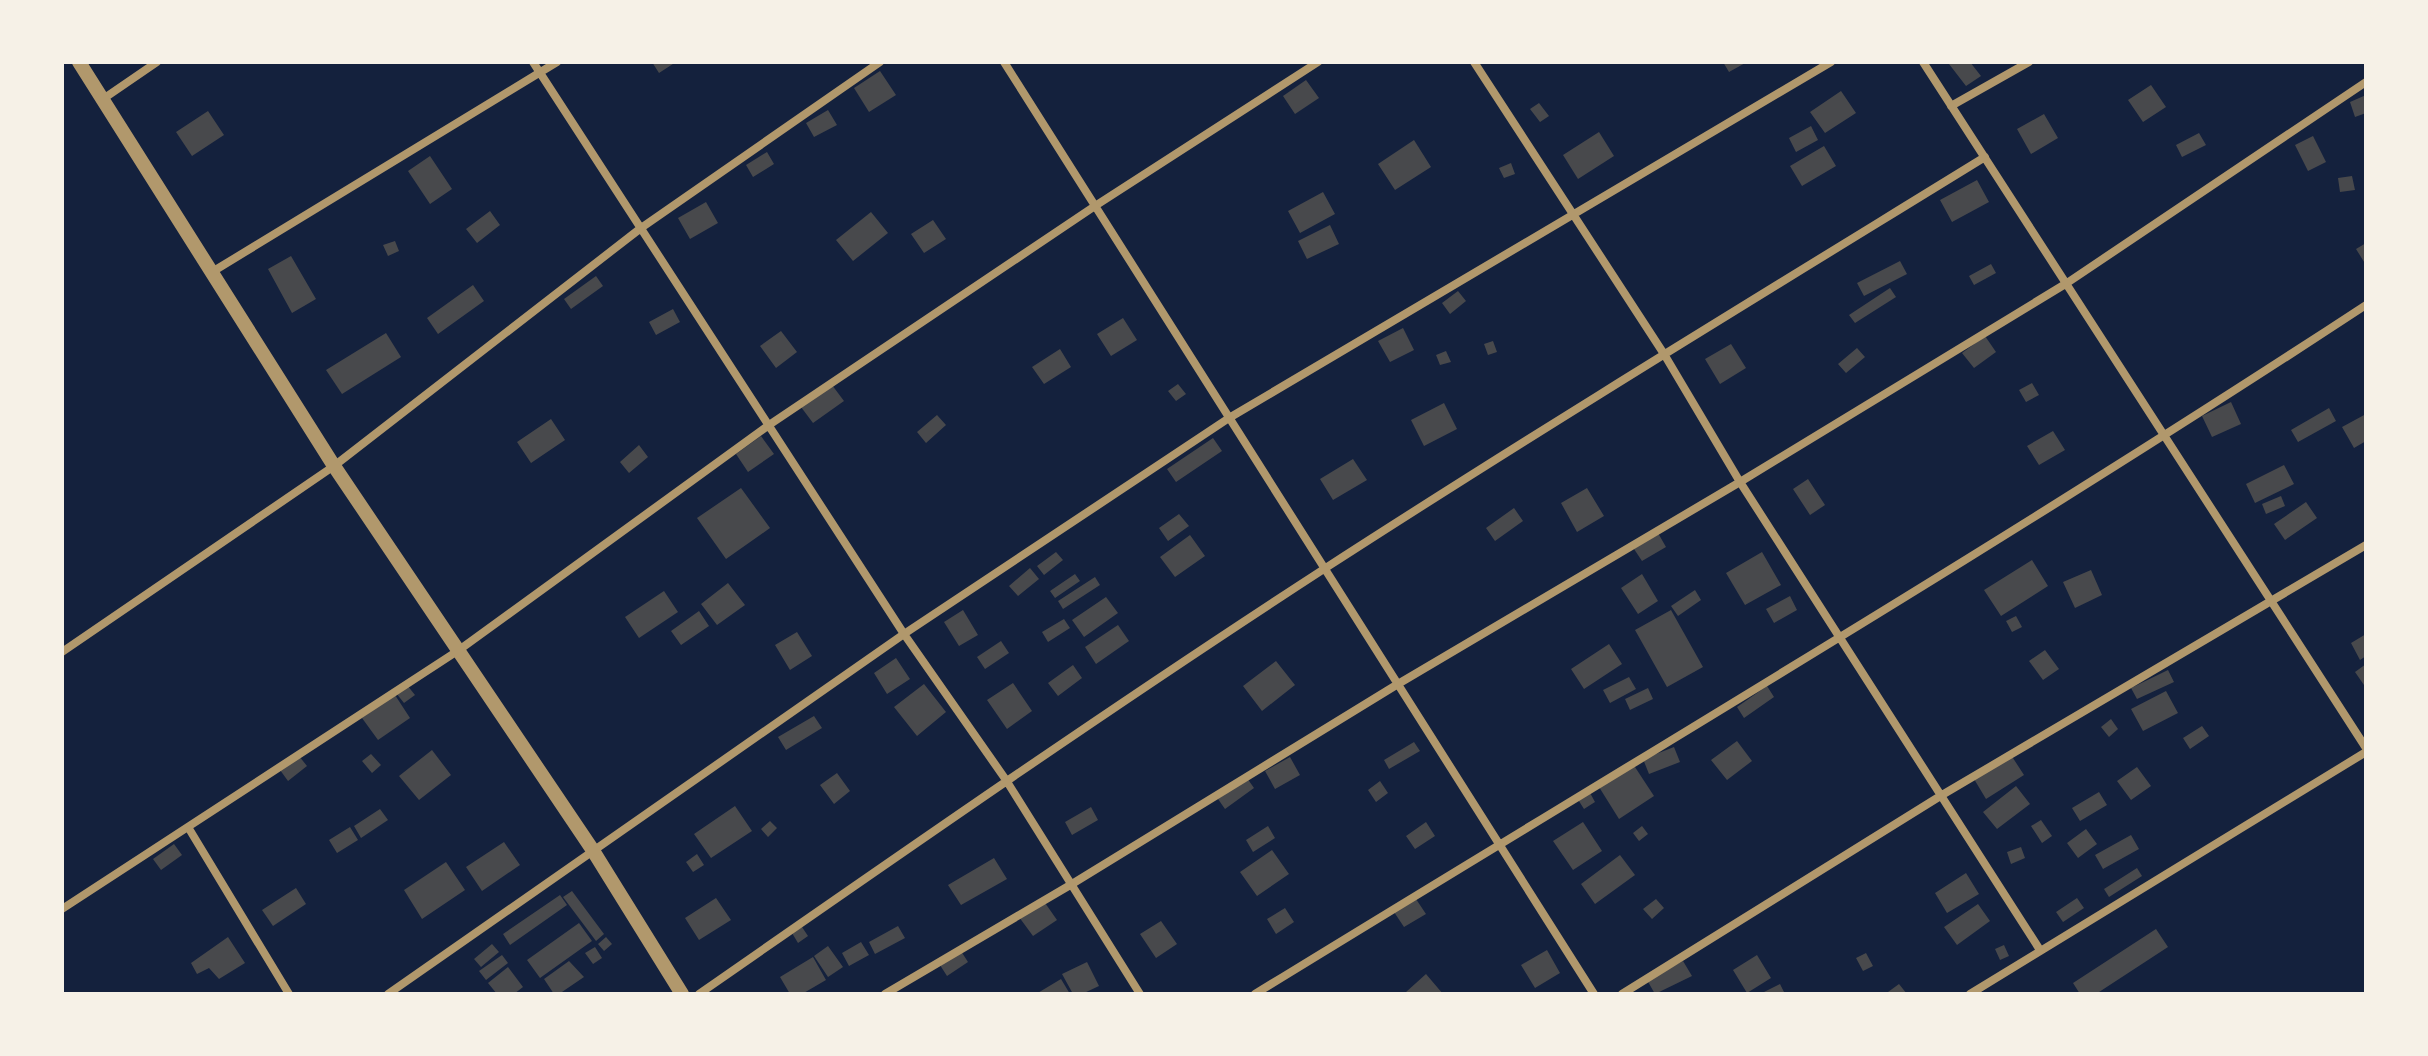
<svg xmlns="http://www.w3.org/2000/svg" width="2428" height="1056" font-family="'Sofia Sans Condensed',sans-serif">
	<rect width="100%" height="100%" fill="#14213d"/>
	<path fill="#48494c" d="M652,62H676L659,73Z
		M1723,62H1747L1729,72Z
		M1952,62H1970L1981,76L1966,86L1949,64Z
		M880,71L896,95L869,112L854,88Z
		M1306,80L1319,98L1295,114L1283,96Z
		M2151,85L2166,107L2143,122L2128,100Z
		M1841,91L1856,113L1825,133L1810,112Z
		M2366,95V113L2355,117L2350,102Z
		M1539,103L1549,116L1540,122L1530,109Z
		M828,110L837,125L814,137L806,123Z
		M208,111L224,135L192,156L176,132Z
		M2044,114L2058,138L2031,154L2017,129Z
		M1811,126L1818,140L1796,152L1789,138Z
		M1599,132L1614,156L1578,179L1563,155Z
		M2199,133L2206,145L2182,157L2176,145Z
		M2313,136L2326,162L2308,171L2295,145Z
		M1414,140L1431,167L1395,190L1378,164Z
		M1824,146L1836,166L1802,186L1790,166Z
		M767,152L774,164L753,177L746,165Z
		M430,156L452,189L430,204L408,171Z
		M1511,163L1515,174L1504,178L1499,168Z
		M2352,176L2355,190L2340,192L2338,178Z
		M1977,180L1989,202L1952,222L1940,200Z
		M1323,192L1335,214L1300,233L1288,211Z
		M706,202L718,223L690,239L678,218Z
		M490,211L500,225L477,243L466,229Z
		M871,212L888,233L853,261L836,240Z
		M933,220L946,239L924,253L911,234Z
		M1330,225L1339,244L1307,259L1298,241Z
		M395,241L399,251L388,256L383,245Z
		M2366,243V265L2356,249Z
		M291,256L316,299L292,313L268,269Z
		M1900,261L1907,274L1864,296L1857,283Z
		M1991,264L1996,273L1974,285L1969,276Z
		M596,276L603,286L571,309L564,299Z
		M473,285L484,301L438,334L427,318Z
		M1890,288L1896,297L1855,323L1849,315Z
		M1458,291L1466,301L1450,314L1442,303Z
		M673,309L680,322L656,335L649,322Z
		M1123,318L1137,340L1111,356L1097,334Z
		M1403,328L1414,350L1390,362L1378,341Z
		M781,331L797,352L776,368L760,346Z
		M386,333L401,357L342,394L326,370Z
		M1985,336L1996,352L1974,368L1962,353Z
		M1493,341L1497,352L1488,355L1484,344Z
		M1731,344L1746,368L1720,384L1705,359Z
		M1857,348L1865,357L1846,373L1838,364Z
		M1060,349L1071,367L1044,384L1032,367Z
		M1446,351L1451,362L1440,365L1436,355Z
		M2032,383L2039,395L2026,402L2019,390Z
		M1178,384L1186,394L1176,401L1168,391Z
		M832,385L844,401L813,423L801,407Z
		M2231,402L2241,424L2212,437L2202,416Z
		M1444,403L1457,429L1424,446L1411,420Z
		M2329,408L2336,421L2298,442L2291,430Z
		M2366,414V441L2354,448L2342,427Z
		M937,415L946,425L926,443L917,432Z
		M551,419L565,440L531,463L517,442Z
		M2053,431L2065,450L2039,465L2027,446Z
		M761,436L774,454L748,472L736,454Z
		M1213,438L1222,451L1176,482L1167,469Z
		M639,445L648,457L629,473L620,462Z
		M1353,459L1367,480L1333,500L1320,479Z
		M2284,465L2294,484L2255,503L2246,484Z
		M1808,479L1825,505L1810,515L1793,489Z
		M741,488L770,528L726,559L697,518Z
		M1587,488L1604,516L1577,532L1561,503Z
		M2281,496L2285,506L2266,514L2262,504Z
		M2306,502L2317,518L2285,540L2274,524Z
		M1514,508L1523,521L1495,541L1486,528Z
		M1179,514L1189,526L1168,541L1159,528Z
		M1658,533L1666,547L1642,561L1634,549Z
		M1190,535L1205,556L1175,577L1160,557Z
		M1056,552L1063,560L1044,575L1037,566Z
		M1762,552L1781,585L1745,605L1726,573Z
		M2032,560L2048,586L2001,616L1984,590Z
		M1030,568L1039,579L1018,596L1009,586Z
		M2091,570L2102,595L2075,608L2063,582Z
		M1075,574L1080,581L1055,598L1050,591Z
		M1642,574L1658,601L1638,614L1621,588Z
		M1095,577L1100,585L1063,609L1058,601Z
		M728,583L745,605L717,625L701,604Z
		M1695,590L1701,600L1678,616L1671,606Z
		M664,591L678,612L639,638L625,617Z
		M1790,596L1797,610L1774,623L1766,609Z
		M1106,597L1118,613L1084,637L1072,620Z
		M963,610L978,635L959,646L944,622Z
		M1671,610L1703,667L1667,687L1635,630Z
		M699,611L709,626L681,645L671,631Z
		M2016,616L2022,627L2012,632L2006,621Z
		M1064,619L1070,628L1048,642L1042,632Z
		M1118,625L1129,641L1096,664L1085,647Z
		M797,632L812,656L790,670L775,645Z
		M2366,634V656L2360,660L2351,643Z
		M1001,641L1009,653L985,669L977,657Z
		M1609,644L1622,664L1584,689L1571,669Z
		M2045,650L2059,669L2043,680L2029,661Z
		M896,658L910,679L887,694L874,673Z
		M1276,661L1295,685L1262,711L1243,686Z
		M2366,664V688L2355,672Z
		M1073,665L1082,678L1058,696L1048,683Z
		M2168,670L2174,682L2137,699L2131,688Z
		M1629,677L1636,689L1610,703L1603,690Z
		M1013,683L1032,711L1007,729L987,700Z
		M924,684L946,712L917,736L894,707Z
		M407,685L415,695L404,703L396,693Z
		M1767,686L1774,697L1744,718L1737,707Z
		M1648,688L1653,699L1630,710L1625,699Z
		M2166,691L2178,713L2143,731L2131,709Z
		M395,695L410,718L378,740L362,718Z
		M814,716L822,728L786,750L778,737Z
		M2111,719L2118,729L2109,737L2101,727Z
		M2202,726L2209,736L2190,749L2183,738Z
		M1737,741L1752,761L1727,780L1711,760Z
		M1414,742L1420,751L1389,769L1384,760Z
		M1674,747L1680,762L1649,774L1643,759Z
		M432,750L451,775L419,800L399,776Z
		M371,754L381,765L372,773L362,761Z
		M2011,755L2024,775L1986,799L1974,779Z
		M299,756L307,766L288,781L280,770Z
		M1290,757L1300,775L1275,789L1265,771Z
		M1633,764L1654,796L1619,819L1599,787Z
		M2137,767L2151,786L2131,800L2117,781Z
		M837,773L850,791L834,804L820,785Z
		M1247,778L1254,788L1225,809L1218,799Z
		M1380,781L1388,793L1376,802L1368,790Z
		M2016,786L2030,804L1997,829L1983,812Z
		M1589,791L1595,802L1584,809L1577,798Z
		M2099,792L2107,805L2080,821L2072,808Z
		M735,806L752,831L711,858L694,834Z
		M1091,807L1098,820L1072,835L1065,822Z
		M380,809L388,820L361,838L354,826Z
		M2041,820L2052,836L2042,843L2031,826Z
		M770,821L777,828L768,837L761,829Z
		M1426,822L1435,836L1415,849L1406,836Z
		M1583,822L1602,851L1573,870L1553,841Z
		M1268,826L1275,838L1253,852L1246,840Z
		M1642,826L1648,834L1639,841L1633,833Z
		M350,827L358,840L337,853L329,840Z
		M2086,829L2097,844L2078,858L2067,843Z
		M2131,835L2139,849L2103,869L2095,855Z
		M504,842L520,865L482,891L466,867Z
		M174,844L182,855L161,870L153,859Z
		M2021,847L2025,858L2011,864L2007,852Z
		M1272,850L1289,874L1257,896L1240,872Z
		M697,854L704,865L693,872L686,862Z
		M1620,855L1635,875L1595,904L1581,884Z
		M994,858L1007,879L961,905L948,885Z
		M446,862L465,890L422,919L404,890Z
		M2137,868L2142,876L2109,897L2104,889Z
		M1966,873L1979,894L1947,913L1935,893Z
		M296,888L306,904L273,926L262,910Z
		M572,891L604,934L596,941L563,897Z
		M560,895L567,905L510,945L503,934Z
		M716,898L731,920L699,940L685,918Z
		M2077,898L2084,908L2063,922L2056,912Z
		M1416,899L1426,914L1404,927L1394,912Z
		M1656,899L1664,908L1652,919L1643,909Z
		M1043,900L1057,920L1033,936L1019,917Z
		M1978,904L1990,921L1957,945L1944,927Z
		M1285,908L1294,922L1276,934L1267,919Z
		M1161,921L1177,944L1156,958L1140,934Z
		M579,923L592,941L540,978L527,960Z
		M898,926L905,938L875,954L869,942Z
		M802,927L808,936L798,943L792,933Z
		M2156,929L2168,947L2096,994H2080L2073,983Z
		M228,937L245,963L219,979L209,968L197,974L191,963Z
		M606,937L612,944L604,951L598,944Z
		M861,942L869,955L849,966L842,953Z
		M492,944L499,952L481,967L474,959Z
		M2004,945L2009,956L2000,960L1995,949Z
		M828,946L843,967L828,977L814,956Z
		M595,947L602,958L593,964L585,953Z
		M959,948L968,962L947,976L938,962Z
		M1547,950L1560,973L1535,988L1521,965Z
		M1866,953L1873,966L1863,971L1856,958Z
		M502,955L508,963L486,980L479,971Z
		M1757,955L1771,978L1747,993L1733,970Z
		M813,957L826,980L802,994H790L780,977Z
		M569,961L584,977L559,994H554L544,979Z
		M1683,961L1692,976L1655,994L1647,980Z
		M1087,962L1099,986L1082,994H1073L1062,974Z
		M508,967L523,987L514,994H497L488,983Z
		M1426,974L1443,994H1408L1406,992Z
		M1061,979L1070,994H1036Z
		M1780,984L1785,994H1760Z
		M1899,984L1907,994H1890L1888,992Z"/>
	<g fill="none" stroke-linecap="round" stroke-linejoin="round">
		<path stroke="#b1986c" stroke-width="8" d="M533,62L904,634L1006,780L1140,994
			M1004,62L1594,994
			M1474,62L1664,354L1740,482L2040,950
			M1923,62L2366,748
			M103,99L157,62
			M1951,106L2029,62
			M212,272L557,62
			M62,652L334,466L641,228L880,62
			M188,827L289,994
			M62,909L459,650L769,425L1095,206L1318,62
			M388,994L904,634L1229,418L1831,62
			M699,994C906,850 1113,706 1324,569C1542,428 1764,293 1985,157
			M885,994L1072,884L1398,684L1740,482L2067,283L2366,82
			M1255,994C1626,766 2002,544 2366,305
			M1622,994L1942,795L2366,545
			M1970,994L2366,752"/>
		<path stroke="#b1986c" stroke-width="14" d="M79,62L334,466L592,849L682,994"/>
	</g>
	<rect width="2428" height="1056" fill="none" stroke="#f6f1e7" stroke-width="128"/>
</svg>
